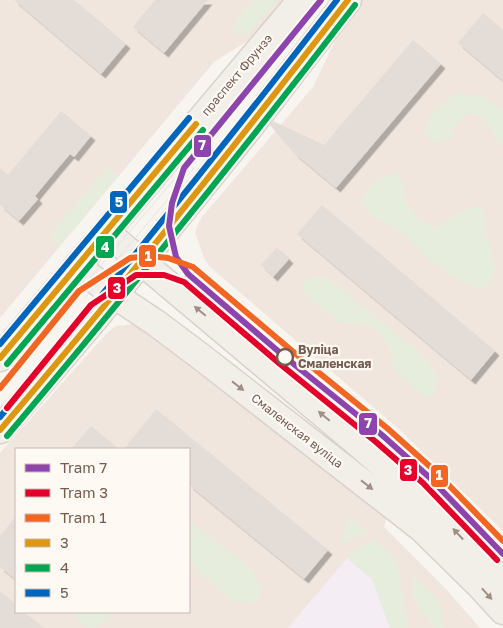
<svg xmlns="http://www.w3.org/2000/svg" width="503" height="628" font-family="'Golos Text',sans-serif">
	<defs>
		<filter id="shadow"><feDropShadow dx="4.5" dy="4.5" stdDeviation="0" flood-color="#0004"/></filter>
	</defs>
	<rect width="100%" height="100%" fill="#f8f4f0"/>
	<path fill="#f0e6de" fill-rule="evenodd" d="M0,0H289L263,31L214,62L0,318Z
		M361,0H503V531L400,430L209,266L204,258L195,232L201,218L313,87L346,18Z
		M135,324L147,329L388,513L384,527L446,589L480,628H0V453L107,333L116,326ZM16,449H189V612H16Z"/>
	<path fill="#f4edf4" d="M347,558L372,579L390,628H288Z"/>
	<path fill="#e6eddc" d="M253,0H277L254,28L245,35L235,33L233,25Z
		M454,94L481,95L503,111V146H501L483,118L468,113L453,129L451,139L433,142L423,133L432,114Z
		M107,167L118,176L60,246L49,237Z
		M397,173C408,184 402,194 409,206C415,218 426,223 437,228L453,216L474,205L485,211L486,235L495,266L492,281L483,288L465,284L430,261L405,235L372,216L360,203C367,185 377,177 397,173Z
		M309,277H326L420,353L437,375L436,392L426,398L393,368L389,347L373,326L338,322L305,294L302,284Z
		M348,516L368,532L342,543Z
		M189,520L250,568L262,585L261,596L254,604L232,601L200,573L189,558Z
		M375,539L397,563L408,628H390L372,579L347,558L353,551Z
		M411,573L439,601L443,628H433L414,600Z
		M73,612H110L109,616L96,628L81,625Z"/>
	<path fill="#e4ddd7" filter="url(#shadow)" d="M14,0H74L126,44L101,74Z
		M155,0H208L164,53L133,27Z
		M483,13L503,30V81L458,43Z
		M413,40L441,64L336,188L295,154L270,125L273,121L324,145Z
		M61,111L91,136L74,157L70,154L54,173L35,196L38,199L19,221L0,205V168L8,175Z
		M322,205L495,351L471,380L297,234Z
		M277,247L289,259L273,277L261,265Z
		M156,409L328,550L304,579L189,485V449H124Z
		M91,426L119,449H71Z
		M16,516V580L0,567V536Z
		M0,591L16,605V612H24L43,628H0Z"/>
	<g fill="none" stroke-linecap="round" stroke-linejoin="round">
		<defs>
			<path id="major" d="M106,232L362,447L442,517L503,583
				M77,266L114,295L156,323L200,356L421,528L480,586L503,611
				M0,358L301,0
				M0,430L98,315L250,127L348,0"/>
		</defs>
		<use href="#major" stroke="#d9d1cd" stroke-width="29"/>
		<use href="#major" stroke="#f2eee8" stroke-width="26"/>
		<path stroke="#e5e4e6" stroke-width="1" d="M78,292L184,168
			M85,298L194,168"/>
		<defs>
			<path id="bus-1" d="M0,358L196,124
				M0,430C120,290 235,146 348,0"/>
			<path id="bus-2" d="M7,364L203,130
				M7,436C126,295 242,152 355,5"/>
			<path id="bus-3" d="M0,344L189,118
				M0,417C116,280 228,141 337,0"/>
		</defs>
		<use href="#bus-1" stroke="#fef9f2" stroke-width="10"/>
		<use href="#bus-2" stroke="#fef9f2" stroke-width="10"/>
		<use href="#bus-3" stroke="#fef9f2" stroke-width="10"/>
		<use href="#bus-1" stroke="#dd9710" stroke-width="6"/>
		<use href="#bus-2" stroke="#00a651" stroke-width="6"/>
		<use href="#bus-3" stroke="#0065bd" stroke-width="6"/>
		<defs>
			<path id="tram-1" d="M321,0L184,168L172,203L169,226L176,257L188,274L285,357L382,435L429,477L503,554"/>
			<path id="tram-2" d="M7,408L91,305L136,275H164L184,282L280,364L376,442L423,483L497,560"/>
			<path id="tram-3" d="M0,388L79,291L130,258L149,256L168,258L193,267L291,350L387,428L435,471L503,541"/>
		</defs>
		<use href="#tram-1" stroke="#fef9f2" stroke-width="10"/>
		<use href="#tram-2" stroke="#fef9f2" stroke-width="10"/>
		<use href="#tram-3" stroke="#fef9f2" stroke-width="10"/>
		<use href="#tram-1" stroke="#8e44ad" stroke-width="6"/>
		<use href="#tram-2" stroke="#e4002b" stroke-width="6"/>
		<use href="#tram-3" stroke="#f26522" stroke-width="6"/>
	</g>
	<defs><path id="oneway-solid" d="M-6-.8H1V-3.2L6.5 0L1 3.2V.8H-6Z" transform="scale(1.25)"/></defs>
	<g fill="#a08f86">
		<use href="#oneway-solid" transform="translate(200 311) rotate(-140)"/>
		<use href="#oneway-solid" transform="translate(238 386) rotate(38)"/>
		<use href="#oneway-solid" transform="translate(324 416) rotate(-140)"/>
		<use href="#oneway-solid" transform="translate(367 485) rotate(38)"/>
		<use href="#oneway-solid" transform="translate(458 534) rotate(-133)"/>
		<use href="#oneway-solid" transform="translate(487 594) rotate(48)"/>
	</g>
	<circle fill="#fef9f2" stroke="#745c51" stroke-width="2.5" cx="285" cy="357" r="8"/>
	<g text-anchor="middle" stroke-width="4.5" stroke-linejoin="round" paint-order="stroke">
		<g font-size="12" fill="#745c51" stroke="#fef9f2">
			<text transform="translate(237 75) rotate(-50)" y="4">праспект Фрунзэ</text>
			<text transform="translate(297 431) rotate(38)" y="4">Смаленская вуліца</text>
		</g>
		<g font-size="12" font-weight="bold" fill="#745c51" stroke="#fef9f2" text-anchor="start">
			<text x="298" y="354">Вуліца<tspan x="298" dy="14">Смаленская</tspan></text>
		</g>
	</g>
	<g stroke="#fef9f2" stroke-width="2">
		<rect x="193" y="134" width="19" height="24" rx="5" fill="#8e44ad"/>
		<rect x="109" y="190" width="19" height="24" rx="5" fill="#0065bd"/>
		<rect x="95" y="235" width="20" height="24" rx="5" fill="#00a651"/>
		<rect x="138" y="244" width="19" height="24" rx="5" fill="#f26522"/>
		<rect x="107" y="276" width="19" height="24" rx="5" fill="#e4002b"/>
		<rect x="358" y="412" width="20" height="24" rx="5" fill="#8e44ad"/>
		<rect x="399" y="458" width="19" height="24" rx="5" fill="#e4002b"/>
		<rect x="430" y="464" width="19" height="24" rx="5" fill="#f26522"/>
	</g>
	<g font-size="14" text-anchor="middle" font-weight="bold" fill="#fff">
		<text x="202" y="150">7</text>
		<text x="119" y="207">5</text>
		<text x="105" y="252">4</text>
		<text x="148" y="261">1</text>
		<text x="117" y="293">3</text>
		<text x="368" y="428">7</text>
		<text x="408" y="475">3</text>
		<text x="439" y="480">1</text>
	</g>
	<rect x="15" y="448" width="175" height="165" fill="#fef9f2" stroke="#c7bab2"/>
	<rect x="25" y="464" width="25" height="8" fill="#8e44ad" stroke="#c7bab2"/>
	<text x="60" y="473" font-size="15" fill="#745c51">Tram 7</text>
	<rect x="25" y="489" width="25" height="8" fill="#e4002b" stroke="#c7bab2"/>
	<text x="60" y="498" font-size="15" fill="#745c51">Tram 3</text>
	<rect x="25" y="514" width="25" height="8" fill="#f26522" stroke="#c7bab2"/>
	<text x="60" y="523" font-size="15" fill="#745c51">Tram 1</text>
	<rect x="25" y="539" width="25" height="8" fill="#dd9710" stroke="#c7bab2"/>
	<text x="60" y="548" font-size="15" fill="#745c51">3</text>
	<rect x="25" y="564" width="25" height="8" fill="#00a651" stroke="#c7bab2"/>
	<text x="60" y="573" font-size="15" fill="#745c51">4</text>
	<rect x="25" y="589" width="25" height="8" fill="#0065bd" stroke="#c7bab2"/>
	<text x="60" y="598" font-size="15" fill="#745c51">5</text>
</svg>
